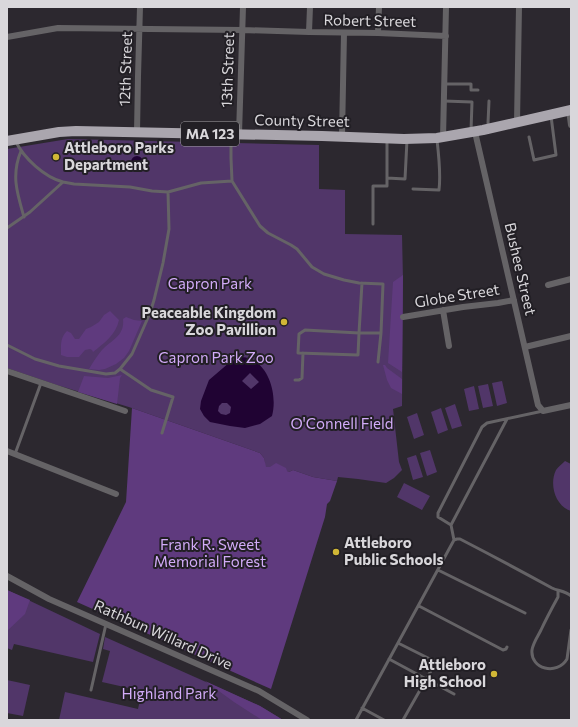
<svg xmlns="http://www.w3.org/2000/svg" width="578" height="727" font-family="Commissioner,sans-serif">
	<rect width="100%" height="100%" fill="#2c282f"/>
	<path fill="#513669" d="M68,139L319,145V189L345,190V234L402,235L403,279L402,406L393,409L399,462L402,470L394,478L386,483L358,479L338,477L337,481L313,477L293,470L289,472L270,467H265L264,458L260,453L132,408L57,385L7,368V149Z
		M502,381L507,403L497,406L492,383Z
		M488,384L493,406L483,408L478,386Z
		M474,386L479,409L469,411L464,389Z
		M455,404L462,426L452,429L445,408Z
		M441,408L448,430L438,434L431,412Z
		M417,413L424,435L414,439L407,417Z
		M430,450L437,472L427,476L420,453Z
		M416,455L423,477L413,480L407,458Z
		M565,461L571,464V511C555,506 549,484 556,470C558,467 562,464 565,461Z
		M404,483L430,496L422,510L397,497Z
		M7,590L100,634L93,662L14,644L12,650L7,648Z
		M105,637L260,706L283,720H59L65,692L138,709L142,691L102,682L110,651L103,649Z
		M7,680L30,685L23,716L7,713Z"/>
	<path fill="#5f3a7e" d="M403,275L402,372L388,363L393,282Z
		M110,311L119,320C116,335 104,343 93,352L92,350L90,349L85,350L79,357H67L61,355C61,345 60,338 67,331L71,333L75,339H79L86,329L91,327L99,322L104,315Z
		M126,317L134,320L142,321L129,351L124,358L116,364L105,369L99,370L89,369C93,362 97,356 102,350C111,340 125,336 123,319Z
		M383,365H385L387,368L402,379V394L391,388L387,380Z
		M122,375L120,378L117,404L78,392L84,376L108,378Z
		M132,408L260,453L264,458L266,467H270L276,463L286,468L287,471L289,472L293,470L313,477L337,481L330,501L327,504L325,517L271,689L77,602L126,502Z
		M7,590L30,600L25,614L7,631Z
		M205,681L260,706L283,720H262L234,702Z"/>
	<path fill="#200333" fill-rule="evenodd" d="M131 162a6 6 0 1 1 12 0a6 6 0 1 1-12 0Z
		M242,357C268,359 278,394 272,416L260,424L245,428L230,426L210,422L204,416L200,409L201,401L209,380L230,362ZM250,373L259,382L251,389L242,381ZM222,403H227L231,407L230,413L226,415L221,414L218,411L219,406Z"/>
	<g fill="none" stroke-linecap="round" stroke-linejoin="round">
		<path stroke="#656366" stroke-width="3" d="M444,84H471V90H478
			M444,101L472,102L471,131
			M489,101L488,123L489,127
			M231,136V158L232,181
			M529,137L534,160L556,155L551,116
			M387,140V178
			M21,151C11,175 17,193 24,217
			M63,182L74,184L130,187L152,191L168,192L201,183L232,181L260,226L268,233L291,245L297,249L312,267L324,274L344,280L359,283L383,284L381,333L378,362
			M413,189L439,190C441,174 439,157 437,140
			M373,224V186H387V178L405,179L407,140
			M7,228L30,212L63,182C44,177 24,158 16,142
			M362,283L359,333L305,330L299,334L298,353L358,355L359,333H381
			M7,345L35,359L59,366L106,374L115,373L120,369L132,354L150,313L154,300L163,263L169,229L168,192
			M120,369L151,390L173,397L162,433
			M295,380H299L302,378L303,353
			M15,454L41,383
			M451,525L507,419
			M454,540L451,525L438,517V513L482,427L487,423L543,411
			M438,570L525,613
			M558,591V597C552,608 546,619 541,630C538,636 533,643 532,650C530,669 557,676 567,659L571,630
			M419,606L503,650L506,649L507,647
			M398,643L436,662L403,720
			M389,659L454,694
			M91,690L106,624
			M362,708L384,720
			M356,720L454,540L457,539H460C491,555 521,571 552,588C558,591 566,591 571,596"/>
		<path stroke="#656366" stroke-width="6" d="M309,32L310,7
			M378,33L379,7
			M7,37L58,28L242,30L309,32L378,33L446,36
			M569,110L571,125
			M517,122L519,7
			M137,132L138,76L140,7
			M475,132L538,405L543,411L571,405
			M239,134L243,7
			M342,136L344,33
			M443,138L446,7
			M548,285L571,279
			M443,310L449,346
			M403,317L463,307L498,303L514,300
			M525,347L571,336
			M7,371L125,411
			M7,451L116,494
			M7,576L49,599L259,691L307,720"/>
		<path stroke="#aaa6ae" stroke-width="10" d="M7,141L59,132L76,131L322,136L404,139L437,138L483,130L571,110"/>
	</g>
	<g fill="#d1b736" stroke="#221f25" stroke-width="1.5">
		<circle cx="56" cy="157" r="4"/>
		<circle cx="284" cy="322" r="4"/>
		<circle cx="336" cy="552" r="4"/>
		<circle cx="494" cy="674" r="4"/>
	</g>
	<g text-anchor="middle" stroke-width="4" stroke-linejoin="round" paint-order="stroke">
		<rect fill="#221f25" stroke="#a2a0a4" stroke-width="1" x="181" y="122" width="58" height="24" rx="3"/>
		<g font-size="14" font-weight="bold" fill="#d9d7db">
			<text x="210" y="139">MA 123</text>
		</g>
		<g font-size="15" fill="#d9d7db" stroke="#221f25">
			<text transform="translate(370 21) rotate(1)" y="5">Robert Street</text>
			<text transform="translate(126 69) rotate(-88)" y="5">12th Street</text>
			<text transform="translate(228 70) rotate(-88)" y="5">13th Street</text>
			<text transform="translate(302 121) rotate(1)" y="5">County Street</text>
			<text transform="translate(520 269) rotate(77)" y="5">Bushee Street</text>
			<text transform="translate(457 296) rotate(-9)" y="5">Globe Street</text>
			<text transform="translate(163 635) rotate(24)" y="5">Rathbun Willard Drive</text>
		</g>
		<g font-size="15" font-weight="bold" fill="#d9d7db" stroke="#221f25" text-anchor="start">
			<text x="64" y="153">Attleboro Parks<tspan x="64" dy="17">Department</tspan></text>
			<text x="276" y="318" text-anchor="end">Peaceable Kingdom<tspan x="276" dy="17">Zoo Pavillion</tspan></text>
			<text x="344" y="548">Attleboro<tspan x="344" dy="17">Public Schools</tspan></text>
			<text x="486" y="670" text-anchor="end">Attleboro<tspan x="486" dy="17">High School</tspan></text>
		</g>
		<g font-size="15" fill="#d2abf8" stroke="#221f25">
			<text x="210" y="289">Capron Park</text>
			<text x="216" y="363">Capron Park Zoo</text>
			<text x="342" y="429">O'Connell Field</text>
			<text x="210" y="550">Frank R. Sweet<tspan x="210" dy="17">Memorial Forest</tspan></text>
			<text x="169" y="699">Highland Park</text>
		</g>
	</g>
	<rect width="578" height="727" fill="none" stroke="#d9d7db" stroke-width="16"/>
</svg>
